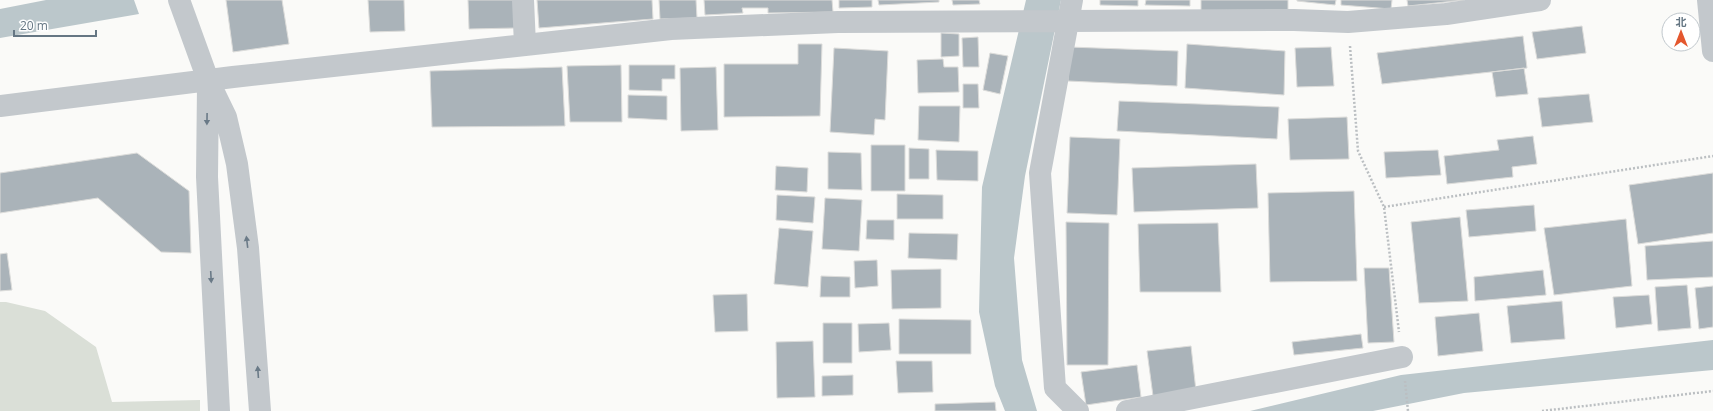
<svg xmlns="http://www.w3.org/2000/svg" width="1713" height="411" font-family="'Open Sans','Noto Sans SC',sans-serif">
	<rect width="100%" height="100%" fill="#fafaf8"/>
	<path fill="#dadfd7" d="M0,302H6L45,311L96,347L112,402L200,400V411H0Z"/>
	<path fill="#bbc7cb" d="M46,0H134L139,14L0,38V9Z
		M1026,0H1061L1025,176L1014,258L1022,360L1037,411H1005L995,386L979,312L982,187Z
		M1713,340V370L1464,393L1373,411H1250L1401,375Z"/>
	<path fill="#aab3b9" stroke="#dcdcda" d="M226,0H282L289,44L233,52Z
		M368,0H404L405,31L370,32Z
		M468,0H515L516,28L469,29Z
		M537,0H652L653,19L539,28Z
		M659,0H696L697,18L660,19Z
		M704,0H832L833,12L768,13V8H742L743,13L705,15Z
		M839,0H872V7L839,8Z
		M878,0H939V2L879,5Z
		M952,0H979L980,4L953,5Z
		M1100,0H1138V6L1100,5Z
		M1146,0H1190V6L1145,5Z
		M1201,0H1288V16L1201,11Z
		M1297,0H1336L1335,5L1297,1Z
		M1341,0H1392L1391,9L1341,5Z
		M1407,0H1464L1408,6Z
		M1582,26L1586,53L1537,59L1532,32Z
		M941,33L959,34V56L941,57Z
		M1523,36L1527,68L1382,84L1377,53Z
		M978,37L979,67H963L962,38Z
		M798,44H822L820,116L724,117V64H798Z
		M1187,44L1285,51L1284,95L1185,88Z
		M1069,47L1178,51L1177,86L1068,81Z
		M1331,47L1334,86L1297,87L1295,48Z
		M834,48L888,51L885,120L875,119L874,135L830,132Z
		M990,53L1008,56L1000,94L983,90Z
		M943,59L944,67H958L959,92L918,93L917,60Z
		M621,65L622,122H570L567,66Z
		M629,65H675V79H662V91L629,90Z
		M562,67L565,126L432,127L430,71Z
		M716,67L718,130L681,131L680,68Z
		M1524,68L1528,94L1496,97L1492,72Z
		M963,84H978L979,108H963Z
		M1589,94L1593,122L1542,127L1538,98Z
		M628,95L667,96V120L628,118Z
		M1119,101L1279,107L1277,139L1117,131Z
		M919,106H960L959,142L918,140Z
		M1347,117L1349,159L1290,160L1288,119Z
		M1533,136L1537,164L1512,167L1513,177L1447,184L1444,156L1499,150L1497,140Z
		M1070,137L1120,139L1117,215L1067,213Z
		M871,145H905V191H871Z
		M909,148L929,149V179H909Z
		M936,150L978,151V181L937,180Z
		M1438,150L1441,175L1386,178L1384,152Z
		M828,152L861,153L862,190L828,189Z
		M137,153L189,191L191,253L161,252L98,198L0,213V173Z
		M1256,164L1258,208L1134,212L1132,168Z
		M776,166L808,168L807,192L775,190Z
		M1713,173V233L1638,244L1629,185Z
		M1354,191L1357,281L1270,282L1268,193Z
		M897,194L943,195V219H897Z
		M777,195L815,197L813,223L776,220Z
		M825,198L862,200L859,251L822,249Z
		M1534,205L1536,231L1469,237L1466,210Z
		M1460,217L1468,301L1419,303L1411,222Z
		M1626,219L1632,286L1554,295L1544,228Z
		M867,220H894V240L866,239Z
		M1066,222L1109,223L1108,365H1067Z
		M1218,223L1221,292H1140L1138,224Z
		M779,228L813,231L808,287L774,284Z
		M909,233L958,234L957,260L908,258Z
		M1713,241V277L1647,280L1645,246Z
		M7,253L12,290L0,291V254Z
		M877,260L878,286L855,288L854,261Z
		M1364,268H1389L1394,342L1368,343Z
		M941,269V308L892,309L891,270Z
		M1543,270L1546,295L1475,301L1474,277Z
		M821,276L850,277V297H820Z
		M1687,285L1691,328L1658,331L1655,287Z
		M1713,286V327L1699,329L1695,288Z
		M747,294L748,331L715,332L713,295Z
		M1649,295L1652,324L1616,328L1613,297Z
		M1562,301L1565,339L1511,343L1507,306Z
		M1479,313L1483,351L1438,356L1435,317Z
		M899,319L971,320V354H899Z
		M823,323H852V363H823Z
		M889,323L891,350L859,352L858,324Z
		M1361,334L1363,348L1294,355L1292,342Z
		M813,341L815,397L777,398L776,342Z
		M1191,346L1196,391L1153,396L1147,351Z
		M896,361H932L933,392L898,393Z
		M1137,365L1141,397L1086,405L1081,372Z
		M853,375V395L822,396V376Z
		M995,402L996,411H935V404Z"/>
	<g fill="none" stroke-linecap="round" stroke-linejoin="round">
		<path stroke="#bbbfc2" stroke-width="2.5" stroke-dasharray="2 2" stroke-linecap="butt" d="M1350,46L1358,151L1384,207L1399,332
			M1384,207L1713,156
			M1405,381L1408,411
			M1542,411L1713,391"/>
		<path stroke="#c3c8cc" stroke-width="22" d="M179,0L208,80L226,117L237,164L248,248L260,411
			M523,0L525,45
			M1072,0L1040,173L1055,388L1078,411
			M1708,0L1713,51
			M208,86L207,177L219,411
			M0,106L233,77L671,29L838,22L1294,20L1348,22L1446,14L1540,0
			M1127,411L1402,357"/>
	</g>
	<defs><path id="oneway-solid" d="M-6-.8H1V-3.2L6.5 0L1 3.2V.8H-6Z"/></defs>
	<g fill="#6a7a87">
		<use href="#oneway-solid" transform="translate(207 119) rotate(91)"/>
		<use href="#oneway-solid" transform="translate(247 242) rotate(-97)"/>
		<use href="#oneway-solid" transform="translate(211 277) rotate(87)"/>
		<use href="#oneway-solid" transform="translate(258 372) rotate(-94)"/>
	</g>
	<g transform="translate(1681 32)"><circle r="19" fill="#ffffff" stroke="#c1c8cd"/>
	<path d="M0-3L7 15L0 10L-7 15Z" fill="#e4572e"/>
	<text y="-6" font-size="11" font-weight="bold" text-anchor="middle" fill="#657683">北</text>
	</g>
	<path d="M14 30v6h82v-6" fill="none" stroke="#657683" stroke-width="2"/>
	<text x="20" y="30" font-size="12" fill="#657683" stroke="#ffffff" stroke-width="3" paint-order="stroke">20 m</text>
</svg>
